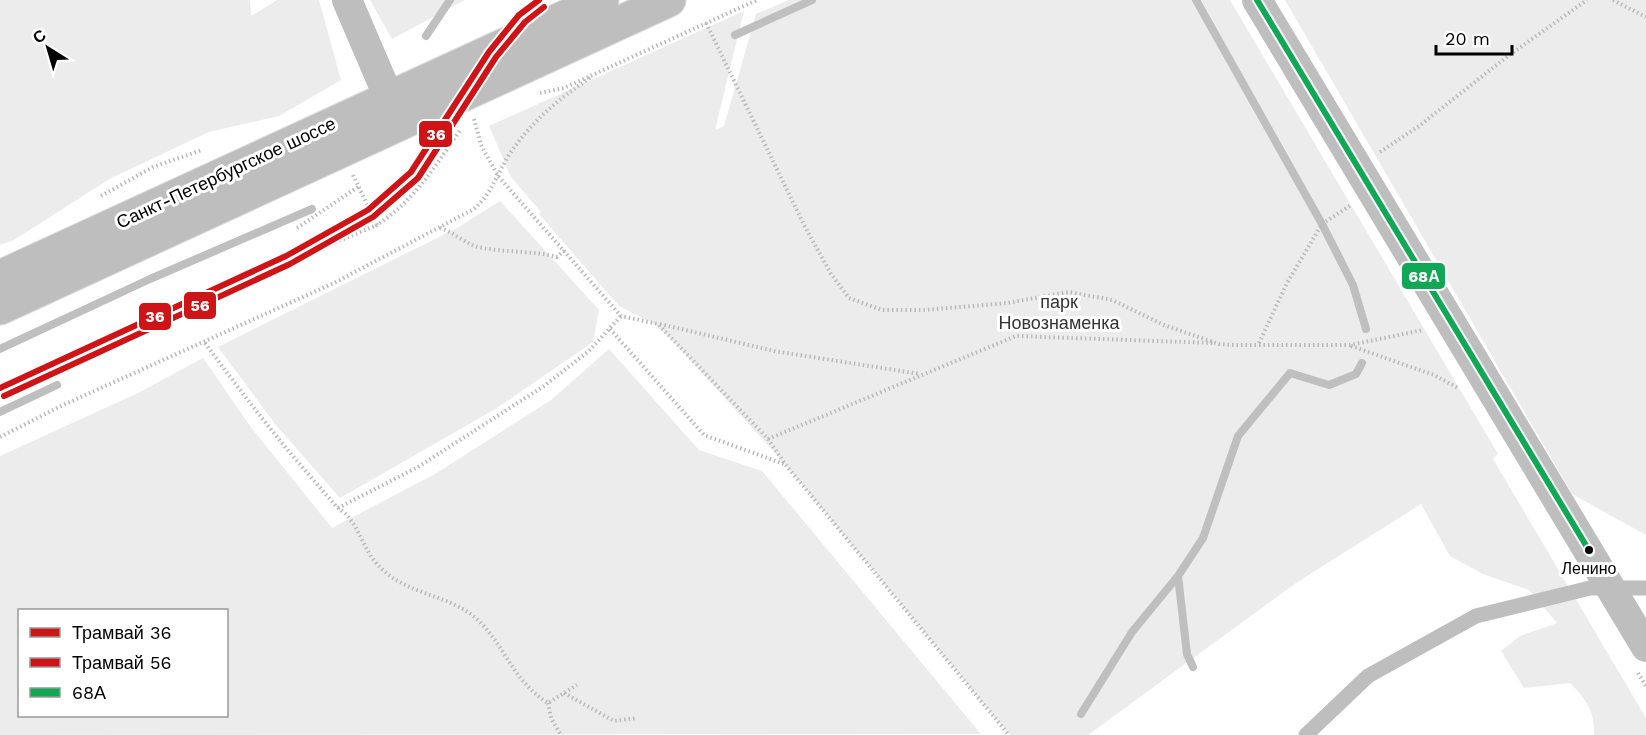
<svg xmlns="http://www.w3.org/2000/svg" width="1646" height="735" font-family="'Work Sans',sans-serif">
	<rect width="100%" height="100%" fill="#fff"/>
	<path fill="#ececec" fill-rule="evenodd" d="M0,0H250L251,16L277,0H319L341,80L279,116L209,132L111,178L14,240L0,245Z
		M370,0H465L392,39Z
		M789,0H1230L1498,454L1493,459L1646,718V735H1594C1595,712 1586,699 1570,683L1524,688L1501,651L1520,636L1557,623L1529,590L1483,574L1450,556L1421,504L1296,583L1088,735H1010L785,464L672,340L654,324L619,306L539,214L541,212L511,177L489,126L744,11L715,130L724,126L756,14Z
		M1285,0H1646V535L1572,494Z
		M500,201L599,310L593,342L497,408L340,498L275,424L218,347L457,228Z
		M609,349L699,450L762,471L981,734L0,735V456L138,393L203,358L250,426L332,528L435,474L551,400ZM20,610H226V716H20Z"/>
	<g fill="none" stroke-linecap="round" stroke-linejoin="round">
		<path stroke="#bfbfbf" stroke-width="8" d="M1196,0L1322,224L1353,285L1366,329
			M735,35L812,0
			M426,36L450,0
			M0,349L150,279L312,209
			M0,412L57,385
			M1193,667L1187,654L1178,576L1203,538L1238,436L1290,373L1329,385L1356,374L1362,363
			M1081,714L1132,632L1178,576"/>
		<defs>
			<path id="primary" d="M0,277L602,0
				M0,308L669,0"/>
		</defs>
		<use href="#primary" stroke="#dbdbdb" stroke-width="35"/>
		<path stroke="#b9b9b9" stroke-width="4" stroke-dasharray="1.5 3" stroke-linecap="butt" d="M1613,0L1646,17
			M706,23L805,227L831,274L849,298L882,310H925L1007,303L1069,292L1112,300L1164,325L1219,344L1234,345H1350L1423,330
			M540,93L564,88L757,0
			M474,119L481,145L498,176L621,316L658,324L768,439L785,464L1009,735
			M1380,152L1419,126L1508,56L1587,0
			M353,175L377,225C414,201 436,165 461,129
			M101,196L153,167L202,150
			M297,228L358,187
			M440,228C453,232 468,245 478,247C504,253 531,250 557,257L565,250
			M310,253L377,225
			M660,324L774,351L920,374
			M610,329L704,435L784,464
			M205,343C233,381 261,418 291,454C306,471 321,489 336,506C340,510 346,513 349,518C363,535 365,555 384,571C412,596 452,595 479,621C506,648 513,681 548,703L577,685
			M1259,343L1287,283L1322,224L1351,205
			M1351,346L1434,375L1458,388
			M0,437L61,406L334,283L474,209C493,192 496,175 509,155C531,122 557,100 590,78
			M768,439L1016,336L1213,343
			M338,508L418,467L544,386L589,351L621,316
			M1638,673L1646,686
			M564,693L614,721L636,718
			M548,703L551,718L561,735"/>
		<path stroke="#bebebe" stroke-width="15" d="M1306,735L1368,676L1476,616L1590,588H1646"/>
		<path stroke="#bebebe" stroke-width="30" d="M347,0L389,98
			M1257,0L1646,647"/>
		<use href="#primary" stroke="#bebebe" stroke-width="33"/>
		<defs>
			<path id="bus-1" d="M1257,0L1590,552"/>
		</defs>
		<use href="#bus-1" stroke="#fff" stroke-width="10"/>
		<use href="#bus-1" stroke="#10a855" stroke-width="6"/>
		<defs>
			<path id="tram-1" d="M0,388L286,256L368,210L411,172L489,52L519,15L539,0"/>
			<path id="tram-2" d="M4,396L290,264L373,217L418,178L496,57L525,22L544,7"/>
		</defs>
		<use href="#tram-1" stroke="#fff" stroke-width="10"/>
		<use href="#tram-2" stroke="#fff" stroke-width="10"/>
		<use href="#tram-1" stroke="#ce1417" stroke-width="6"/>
		<use href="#tram-2" stroke="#ce1417" stroke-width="6"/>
	</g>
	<circle fill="#000" stroke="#fff" stroke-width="2" cx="1589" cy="550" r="5"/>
	<g text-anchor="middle" stroke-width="6" stroke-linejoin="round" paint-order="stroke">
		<g font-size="16" fill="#000" stroke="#fff">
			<text x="1589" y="574">Ленино</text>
		</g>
		<g font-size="18" fill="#000" stroke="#fff">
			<text transform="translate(226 173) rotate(-25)" y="6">Санкт-Петербургское шоссе</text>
		</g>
		<g font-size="18" fill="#333" stroke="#fff">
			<text x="1059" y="308">парк<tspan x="1059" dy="21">Новознаменка</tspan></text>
		</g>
	</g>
	<g stroke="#fff" stroke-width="2">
		<rect x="418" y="120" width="35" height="28" rx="6" fill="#ce1417"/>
		<rect x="1401" y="262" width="45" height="28" rx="6" fill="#10a855"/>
		<rect x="183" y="291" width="34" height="29" rx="6" fill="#ce1417"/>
		<rect x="138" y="302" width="34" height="29" rx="6" fill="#ce1417"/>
	</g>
	<g font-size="16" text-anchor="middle" font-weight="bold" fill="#fff">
		<text x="436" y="140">36</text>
		<text x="1424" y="282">68А</text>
		<text x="200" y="311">56</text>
		<text x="155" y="322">36</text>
	</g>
	<rect x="18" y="609" width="210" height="108" fill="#ffffff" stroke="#999999" stroke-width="1.5"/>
	<rect x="30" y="628" width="30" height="9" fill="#ce1417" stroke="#999999" stroke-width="1.5"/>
	<text x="72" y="639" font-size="18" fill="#000000">Трамвай 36</text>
	<rect x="30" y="658" width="30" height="9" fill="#ce1417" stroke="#999999" stroke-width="1.5"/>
	<text x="72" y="669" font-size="18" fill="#000000">Трамвай 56</text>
	<rect x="30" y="688" width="30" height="9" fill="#10a855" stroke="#999999" stroke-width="1.5"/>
	<text x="72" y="699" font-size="18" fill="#000000">68А</text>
	<g transform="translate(48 48) rotate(323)" stroke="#ffffff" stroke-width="4.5" paint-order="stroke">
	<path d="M0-4.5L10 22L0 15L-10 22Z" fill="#000000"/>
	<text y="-9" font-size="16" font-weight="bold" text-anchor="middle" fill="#000000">С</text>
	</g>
	<path d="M1436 45v9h76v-9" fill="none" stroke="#000000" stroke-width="3"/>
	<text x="1445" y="45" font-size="18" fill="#000000" stroke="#ffffff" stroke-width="4.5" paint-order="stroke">20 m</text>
</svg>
